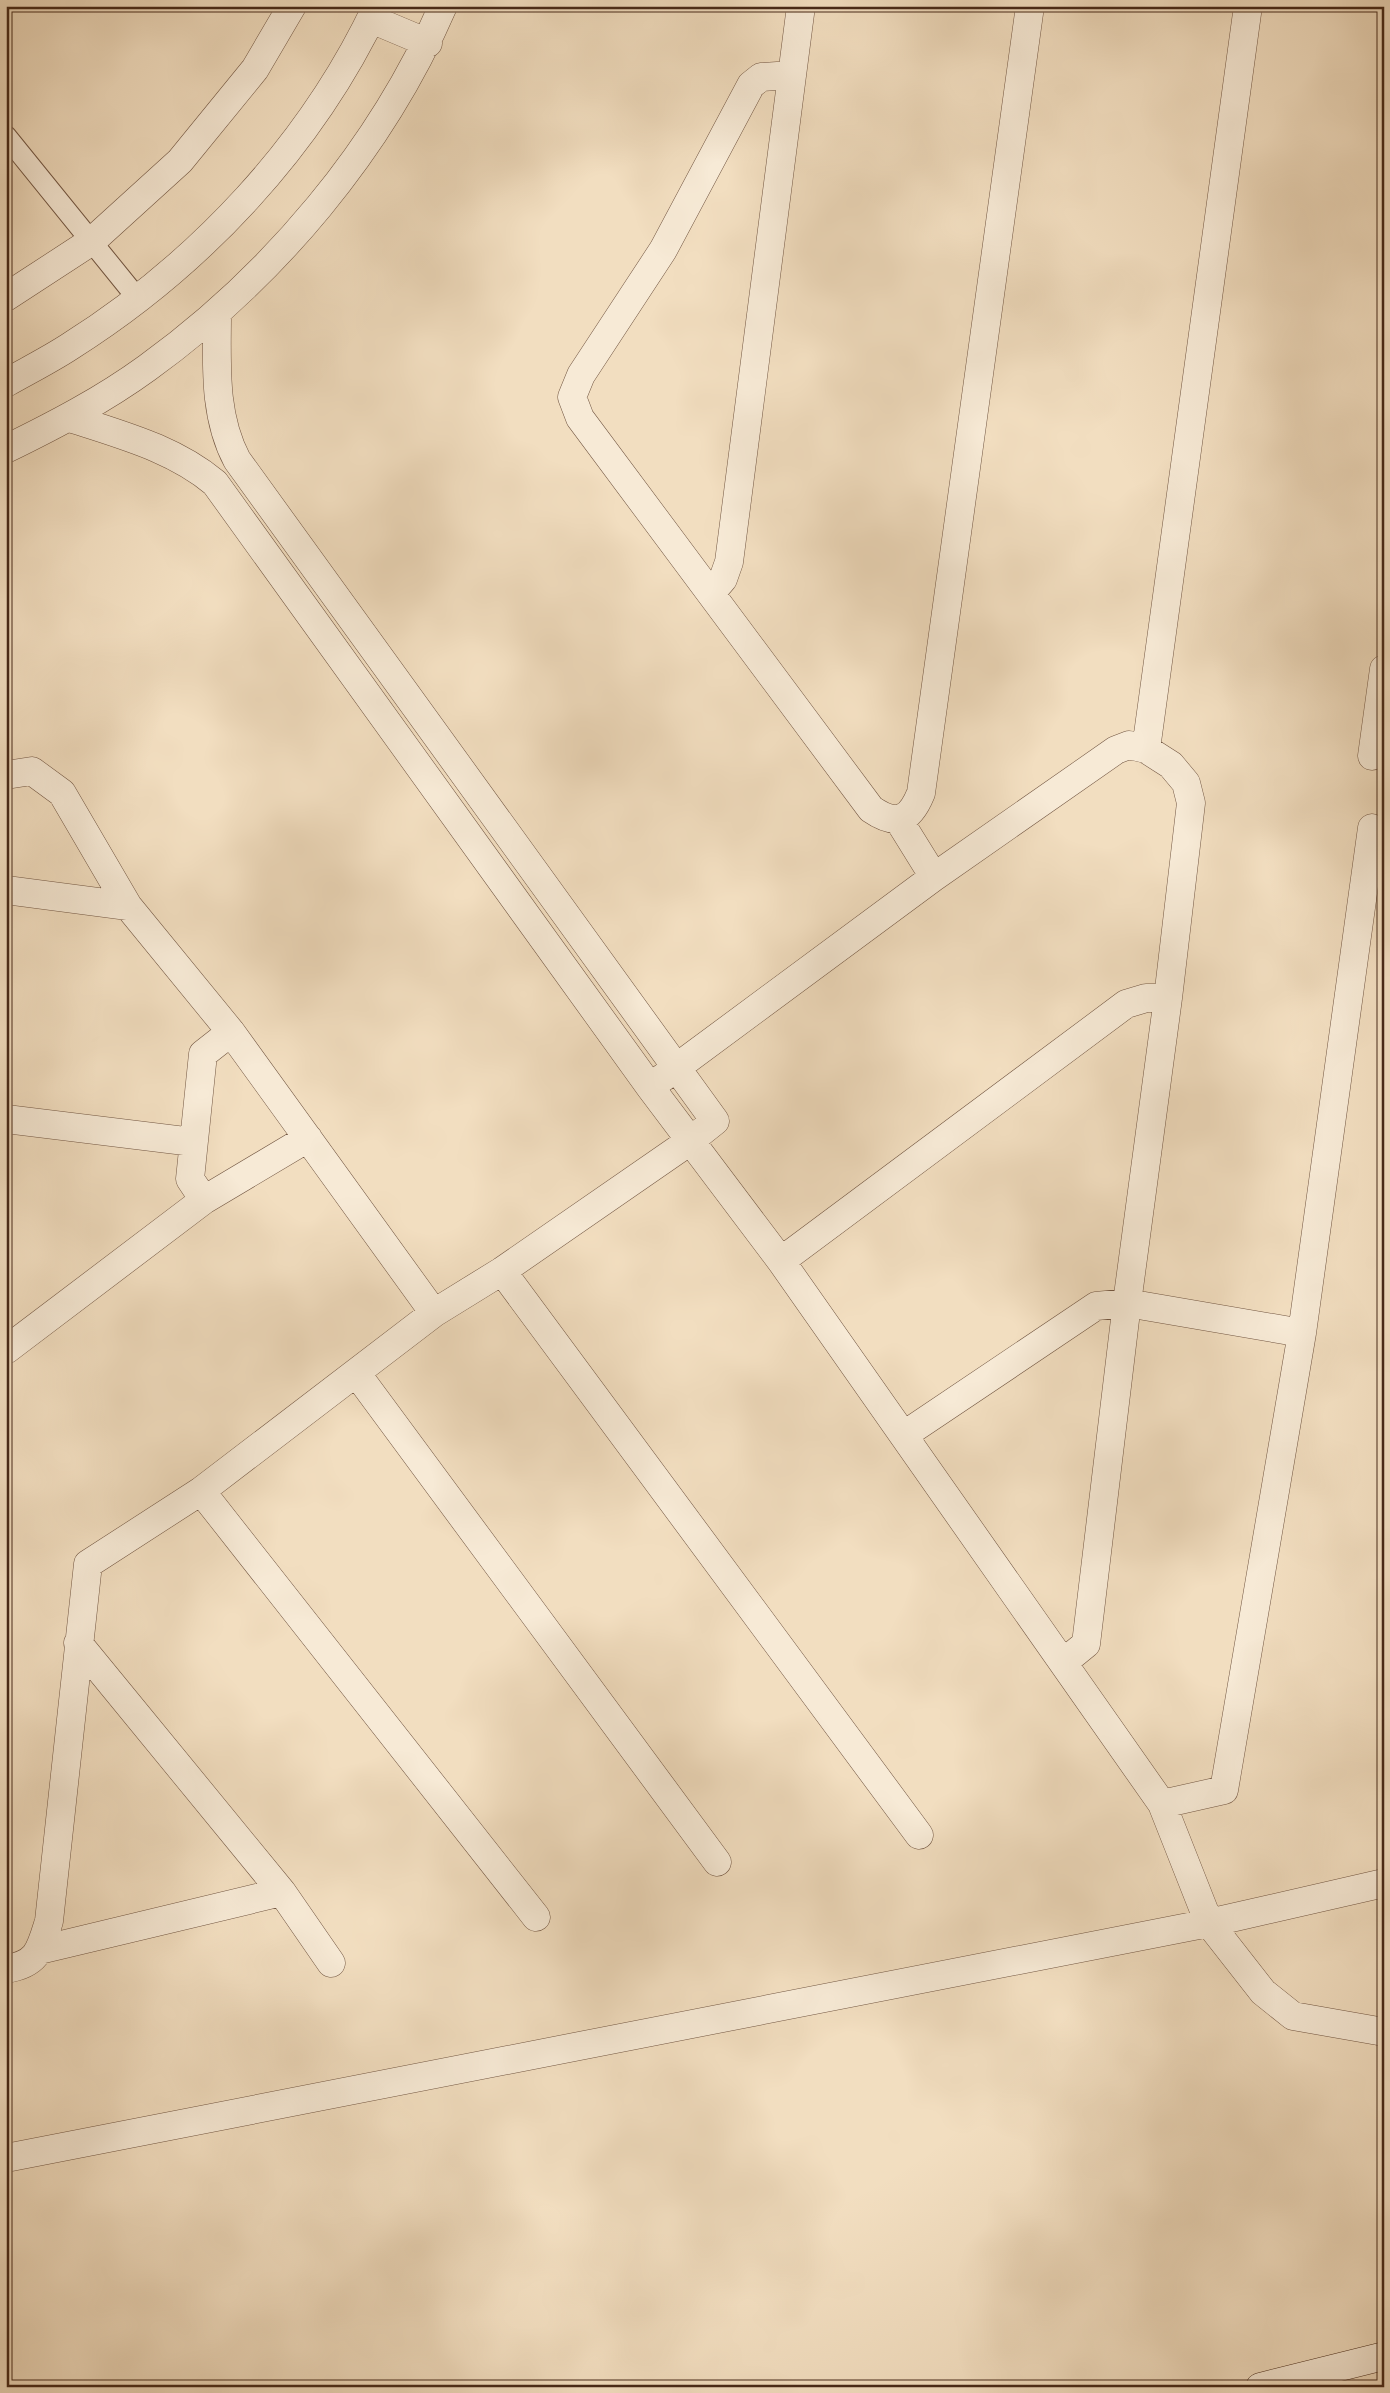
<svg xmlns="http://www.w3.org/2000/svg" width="1390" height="2393" font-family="Vollkorn,serif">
	<rect width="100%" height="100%" fill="#f2dec0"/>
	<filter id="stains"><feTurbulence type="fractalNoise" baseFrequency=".004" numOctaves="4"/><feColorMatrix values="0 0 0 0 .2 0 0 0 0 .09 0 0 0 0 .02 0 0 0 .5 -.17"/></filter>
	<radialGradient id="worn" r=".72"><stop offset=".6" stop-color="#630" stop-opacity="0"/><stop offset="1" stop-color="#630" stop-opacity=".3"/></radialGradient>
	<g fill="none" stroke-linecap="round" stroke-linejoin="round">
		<defs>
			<path id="lane" d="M6,136L138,299"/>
			<path id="street" d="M371,19L428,43
				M792,75L761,77L751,85L663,250L581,375L572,397L580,418L871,809C897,827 910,820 921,793L1030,6
				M6,297L92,241L180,161L255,69L292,6
				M6,383C27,371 49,360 69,347C199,265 311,146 377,6
				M70,418C121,435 173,448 215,483L650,1087L781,1261L1162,1804
				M6,449C55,425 103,400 147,368C273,277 381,149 443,6
				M711,593L723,579L729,562L801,6
				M1146,749L1248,6
				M1372,756L1384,669
				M6,775L32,771L62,793L128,906L231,1032L434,1313
				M898,819L934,877
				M6,890L128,906
				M661,1079L934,877L1116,750L1129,745L1146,749L1171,765L1186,783L1191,803L1168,998H1146L1126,1004L781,1261
				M6,1119L193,1142
				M204,1200L190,1179L203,1054L231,1032
				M502,1271L919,1835
				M1302,1333L1372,828
				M6,1350L204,1200L308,1138
				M357,1374L717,1862
				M904,1435L1096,1306L1127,1303L1302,1333L1224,1790L1162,1804L1209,1923L1263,1992L1293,2016L1384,2032
				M201,1491L536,1917
				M1064,1662L1086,1644L1127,1303L1168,998
				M282,1892L331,1963
				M40,1950L282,1892L78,1643
				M6,1969C38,1964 40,1950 49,1921L88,1564L201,1491L434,1313L502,1271L690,1141L715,1121L237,460C213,415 217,364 217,313
				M6,2158L1209,1923L1384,1883"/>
			<path id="secondary" d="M1260,2387L1384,2356"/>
		</defs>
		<use href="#lane" stroke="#725642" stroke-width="22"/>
		<use href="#street" stroke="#725642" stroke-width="29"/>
		<use href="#secondary" stroke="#472918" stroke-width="29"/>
		<use href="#lane" stroke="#f7ead6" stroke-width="20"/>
		<use href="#street" stroke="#f7ead6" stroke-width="28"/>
		<use href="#secondary" stroke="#f7ead6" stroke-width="28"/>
	</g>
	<rect width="1390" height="2393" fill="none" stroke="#f2dec0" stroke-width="25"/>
	<rect x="8" y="8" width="1375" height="2378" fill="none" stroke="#472918" stroke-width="2.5"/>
	<rect x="12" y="12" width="1365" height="2368" fill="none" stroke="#472918"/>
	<rect width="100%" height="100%" filter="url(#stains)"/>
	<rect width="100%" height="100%" fill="url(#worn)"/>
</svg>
